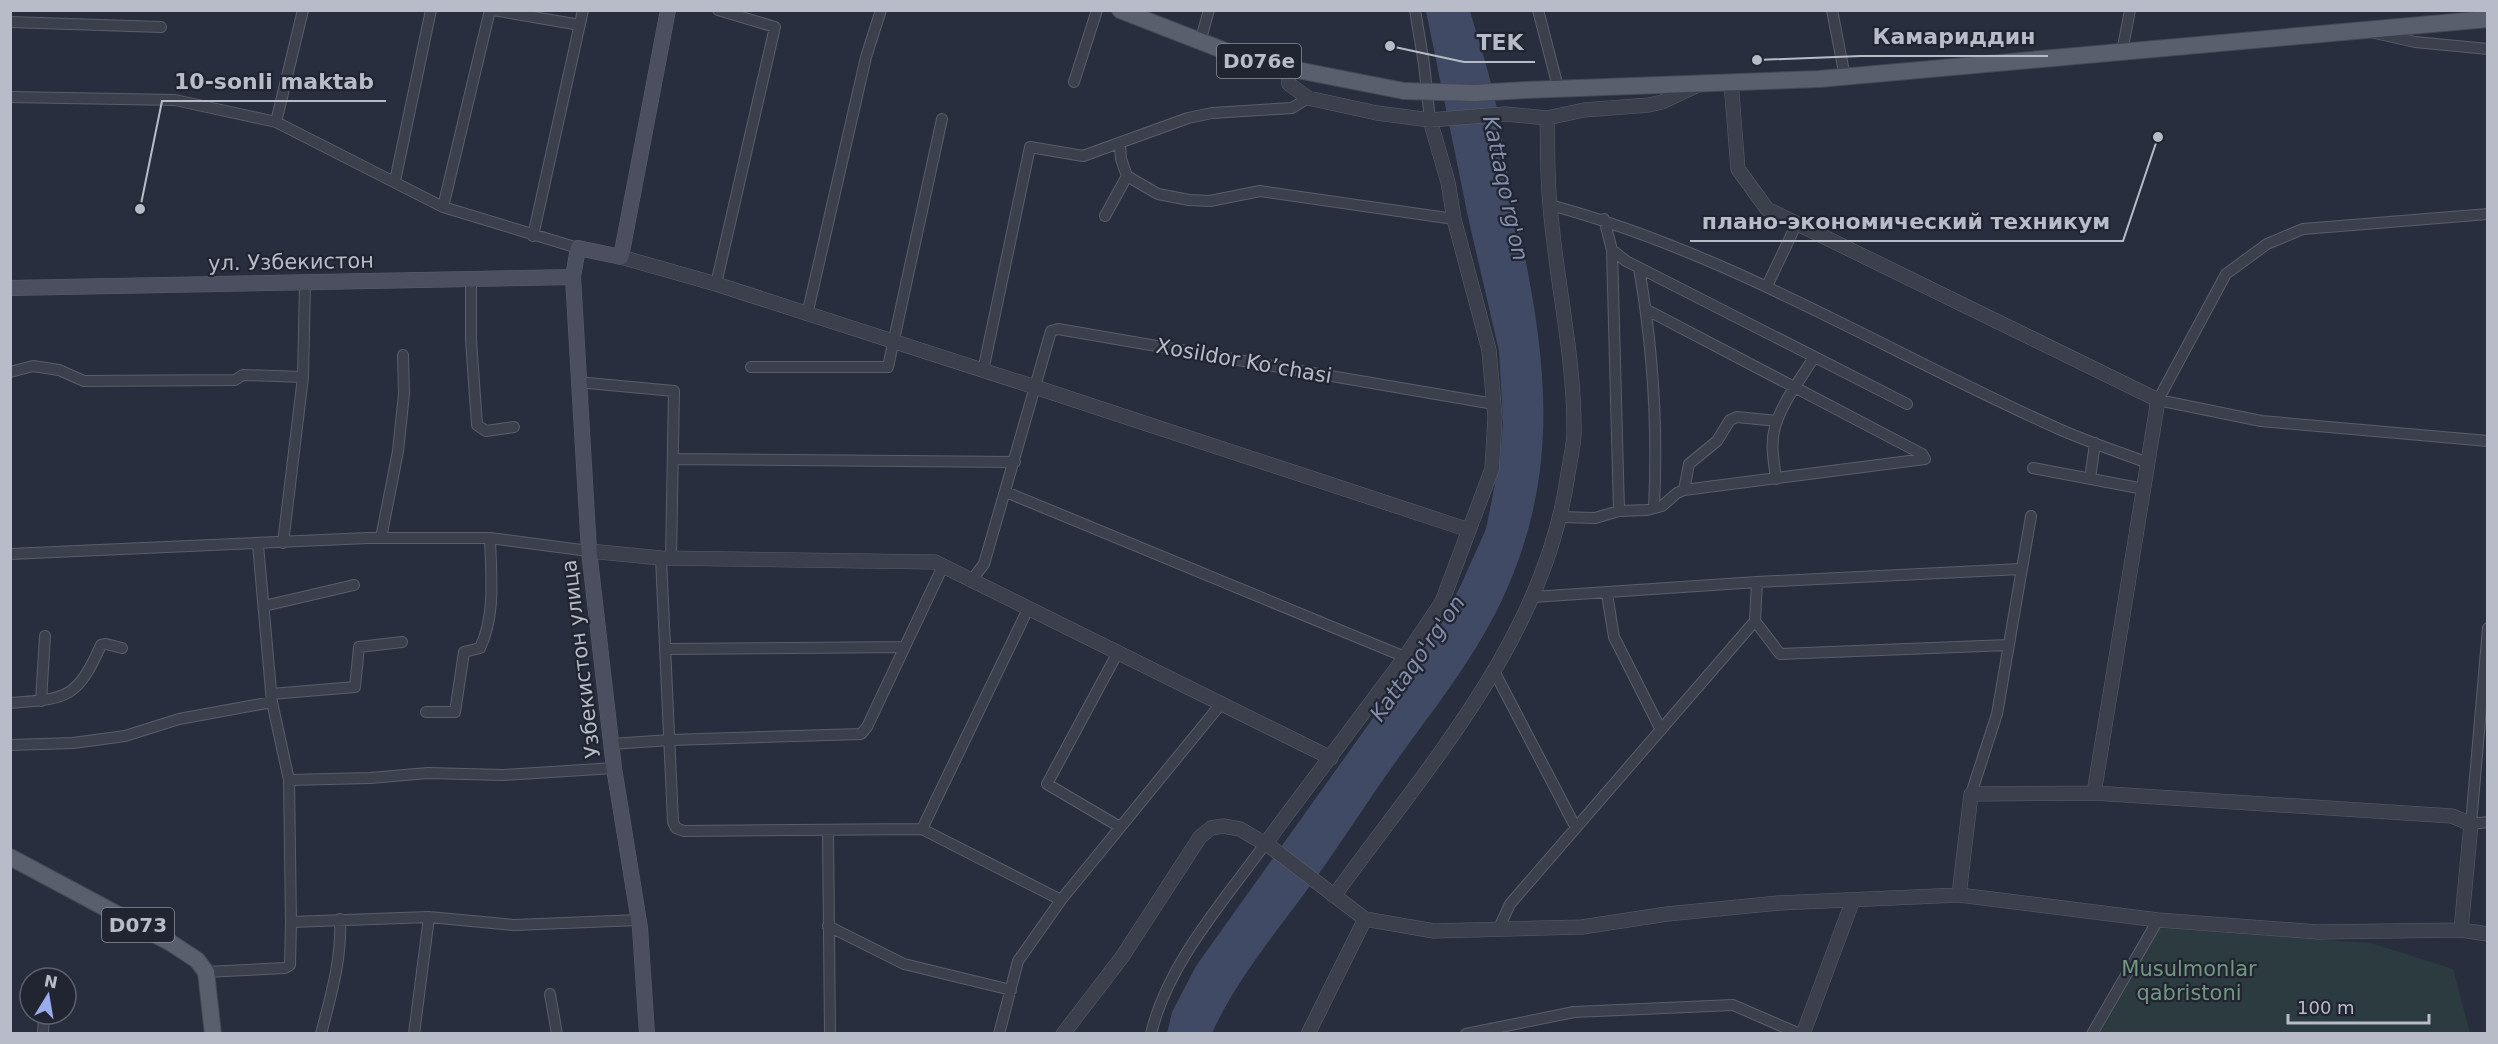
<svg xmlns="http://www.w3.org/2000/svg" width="2498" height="1044" font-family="'DejaVu Sans',sans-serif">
	<rect width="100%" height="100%" fill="#282e3d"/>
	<path fill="#2b3b3f" d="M2159,928L2371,943L2453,969L2470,1033L2100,1034Z"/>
	<path fill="#404a64" d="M1426,11H1470C1480,46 1493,83 1499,120C1502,138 1504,157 1508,176C1539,322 1570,447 1506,591C1478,655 1432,711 1392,767C1365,805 1340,845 1312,883C1276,933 1238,977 1212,1033L1167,1034L1172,1012L1196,966L1438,627L1460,587L1486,529L1500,459L1503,422L1499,351L1468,217Z"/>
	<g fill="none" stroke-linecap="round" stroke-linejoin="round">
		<defs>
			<path id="minor" d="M493,10L580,25
				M1415,10L1424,64L1430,120
				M1538,10L1558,87
				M1832,10L1845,77
				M10,22L161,27
				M2375,33L2415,42L2488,49
				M1200,42L1209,10
				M2122,52L2130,10
				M1074,82L1097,10
				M10,97L175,100L276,122L443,207L578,248
				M276,122L303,10
				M1120,144L1121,159L1127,176L1158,194L1189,200L1210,201L1260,191L1454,219
				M395,181L431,10
				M1550,205C1730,253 1890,354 2059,429C2088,442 2119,452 2148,463
				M443,207L490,10
				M2488,214L2303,229L2267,244L2226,274L2158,400L2261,421L2488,441
				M1105,216L1127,176
				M1604,219L1612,250L1626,261L1907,404
				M533,236L583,10
				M1612,250L1619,511
				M1639,268C1653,348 1658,427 1654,508
				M471,279V340L477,425L486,431L514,427
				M716,284L775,27L718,10
				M1767,286L1797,223
				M807,315L866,57L881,10
				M751,367H888L942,119
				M983,371L1030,147L1083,156L1188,118L1212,113L1292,108L1308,98
				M10,372L33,366L59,370L84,381L235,380L243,375L303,377
				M577,382L674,391L671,558
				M674,459L1015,462
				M2033,468L2144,489
				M1776,479C1774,462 1770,444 1775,427C1782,402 1801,379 1814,357
				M2090,479L2095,443
				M1684,490L1689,464L1717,441L1730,420L1737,417L1777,421
				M1006,492L1405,657
				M1561,517L1595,518L1619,511L1647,510L1662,506L1677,493L1684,490L1925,459L1922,454L1647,310
				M381,538L398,451L404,394L403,355
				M283,543L303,377L305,283
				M258,545L272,702L289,780
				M10,554L368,538H490L589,551
				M661,558L673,822L676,828L684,831L922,829L1061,900
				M971,581L984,564L1051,331L1058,329L1494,404
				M1607,594L1614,637L1661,730
				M1533,597L1757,582L2021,569
				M264,606L354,585
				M1755,621L1780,654L2008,645
				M2488,628L2471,824L2488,822
				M666,649L905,647
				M1117,654L1047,784L1120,827
				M1494,671L1576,828
				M271,694L355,687L359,647L402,642
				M41,701L45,636
				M10,703C67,699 77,699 101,645L106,644L122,648
				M426,712H455L464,652L480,648C496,614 491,575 490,538
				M612,744L670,740L861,734L867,727L943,566
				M10,745L73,743L125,736L179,719L272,702
				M1971,794L1997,714L2031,516
				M922,829L1028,609
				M828,831L830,1034
				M291,922L289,780L370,778L428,773L503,775L614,768
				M828,926L904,964L1011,990
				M1498,930L1510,904L1755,621L1757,582
				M206,972L285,968L290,965L291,922L429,917L514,925L639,920
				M550,994L557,1034
				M43,1034L44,1014
				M321,1034C331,995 342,959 340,919
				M414,1034L429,917
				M999,1034L1018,961L1061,900L1220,705
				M1151,1034C1167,964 1224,901 1265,844
				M1466,1034L1574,1012L1733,1005L1800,1034
				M2092,1034L2158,920"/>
			<path id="tertiary" d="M1287,68L1289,84L1308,98L1377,113L1430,120L1505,114L1547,118L1584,110L1649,105L1662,102L1698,85
				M1731,82L1738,169L1767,209L2158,400L2094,793
				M621,257L716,284L1035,387L1469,530
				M589,551L661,558L935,562L1331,758
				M1265,844L1405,657L1442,602L1492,469L1495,418L1489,350L1454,219L1448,182L1430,120
				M1959,895L1971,794L2094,793L2452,816L2471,824L2461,930
				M1334,896C1427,767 1542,641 1567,480C1569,465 1573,450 1574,435C1575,357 1556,282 1550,205C1547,176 1548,147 1547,118
				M1063,1034L1122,957L1200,837L1211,828L1223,826L1240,829L1272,848L1365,919L1434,931L1582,927L1667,914L1779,903L1959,895L2158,920L2318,932L2461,930L2488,934
				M1308,1034L1365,919
				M1803,1034L1853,900"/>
			<path id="secondary" d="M10,288L573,277
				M647,1034L640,928L614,768L589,551L573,277L578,248L621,257L668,10"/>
			<path id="primary" d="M1120,10L1233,54L1287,68L1404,91
				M1526,90L1819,79L2488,19
				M10,857L171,943L197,960L206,972L213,1034"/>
		</defs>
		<use href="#minor" stroke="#5a5e6b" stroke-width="12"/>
		<use href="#tertiary" stroke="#5a5e6b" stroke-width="15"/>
		<use href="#secondary" stroke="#5a5e6b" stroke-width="16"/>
		<use href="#primary" stroke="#454956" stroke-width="18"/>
		<use href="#minor" stroke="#3c404d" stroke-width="10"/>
		<use href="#tertiary" stroke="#3c404d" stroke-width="14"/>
		<use href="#secondary" stroke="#4b4f60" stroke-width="15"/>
		<use href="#primary" stroke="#5a5f6d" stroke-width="16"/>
		<defs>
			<path id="primary-bridge" d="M1404,91L1475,93L1526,90"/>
		</defs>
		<use href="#primary-bridge" stroke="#454956" stroke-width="18" stroke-linecap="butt"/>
		<use href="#primary-bridge" stroke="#5a5f6d" stroke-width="16"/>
	</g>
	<g text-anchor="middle" stroke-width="4.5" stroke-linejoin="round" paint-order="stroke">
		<g fill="#212532" stroke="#8b8f9b" stroke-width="1.5">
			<rect x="1217" y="44" width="84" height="34" rx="4.5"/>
			<rect x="102" y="908" width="72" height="34" rx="4.5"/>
		</g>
		<g font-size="20" font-weight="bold" fill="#b8bcc8">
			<text x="1259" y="68">D076e</text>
			<text x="138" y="932">D073</text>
		</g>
		<g font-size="21" fill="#b8bcc8" stroke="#212532">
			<text transform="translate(291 262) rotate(-1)" y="7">ул. Узбекистон</text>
			<text transform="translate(1244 361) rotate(10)" y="7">Xosildor Ko’chasi</text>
			<text transform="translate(581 659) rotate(-97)" y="7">Узбекистон улица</text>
		</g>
		<g font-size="21" fill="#729680" stroke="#212532">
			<text x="2189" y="976">Musulmonlar<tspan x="2189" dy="24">qabristoni</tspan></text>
		</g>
		<g font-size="22" font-style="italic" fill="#848eab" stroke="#212532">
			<text transform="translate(1506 188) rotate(78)" y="8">Kattaqo'rg'on</text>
			<text transform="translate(1417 658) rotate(-55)" y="8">Kattaqo'rg'on</text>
		</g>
	</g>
	<path fill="none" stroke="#b8bcc8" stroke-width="2" d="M1757 60L1861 56H2048M1390 46L1464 62H1535M140 209L162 101H386M2158 137L2123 241H1690"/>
	<g fill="#b8bcc8" stroke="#212532" stroke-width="2">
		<circle cx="1757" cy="60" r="6"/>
		<circle cx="1390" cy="46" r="6"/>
		<circle cx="140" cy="209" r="6"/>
		<circle cx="2158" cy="137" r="6"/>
	</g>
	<g font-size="22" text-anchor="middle" font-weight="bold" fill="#b8bcc8" stroke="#212532" stroke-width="4.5" stroke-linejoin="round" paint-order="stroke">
		<text x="1954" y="44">Камариддин</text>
		<text x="1500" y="50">TEK</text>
		<text x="274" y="89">10-sonli maktab</text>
		<text x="1906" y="229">плано-экономический техникум</text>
	</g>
	<rect width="2498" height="1044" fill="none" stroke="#b8bcc8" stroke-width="24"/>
	<g transform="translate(48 996) rotate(11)"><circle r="28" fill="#212532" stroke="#5d616e" stroke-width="1.5"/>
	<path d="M0-4.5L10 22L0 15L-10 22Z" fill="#9aaceb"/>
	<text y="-9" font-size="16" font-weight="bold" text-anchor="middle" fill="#b8bcc8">N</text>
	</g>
	<path d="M2288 1014v9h141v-9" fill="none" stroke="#b8bcc8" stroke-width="3"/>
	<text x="2297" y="1014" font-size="18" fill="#b8bcc8" stroke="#212532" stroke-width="4.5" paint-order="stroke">100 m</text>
</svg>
